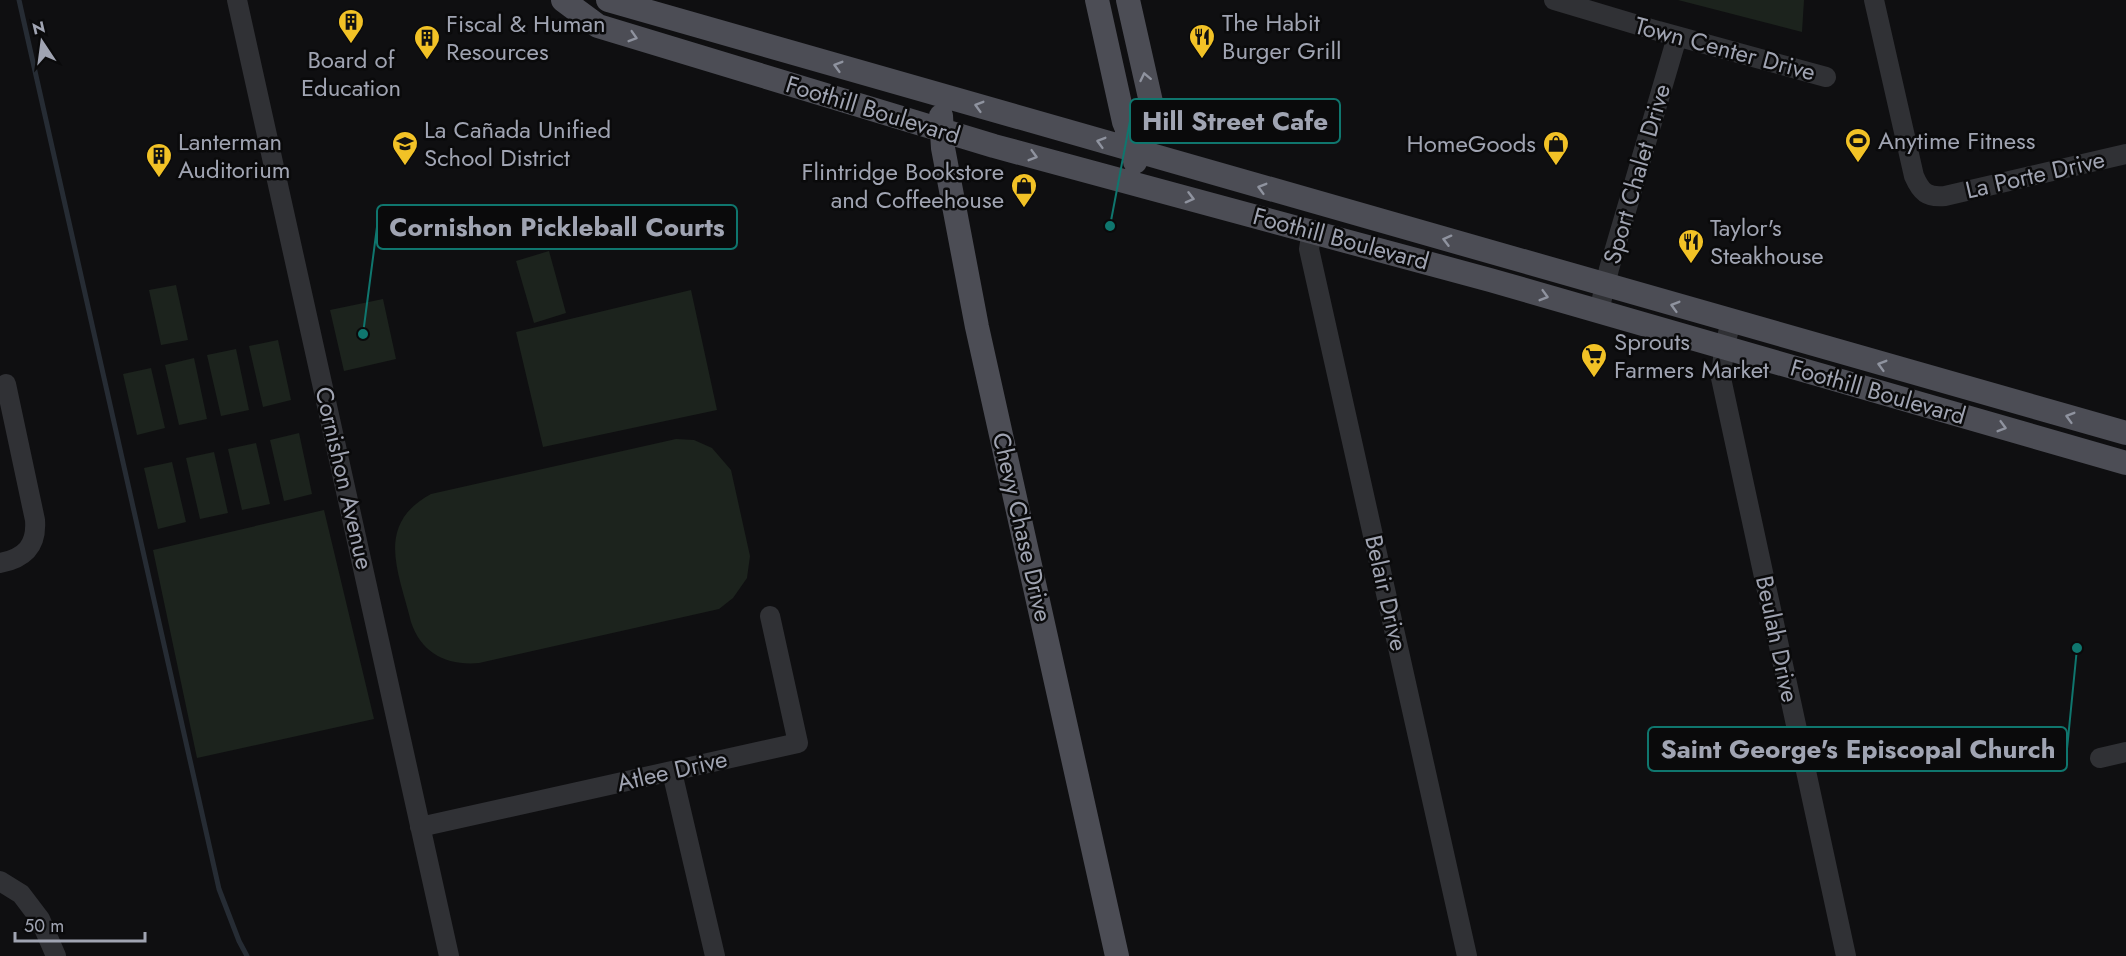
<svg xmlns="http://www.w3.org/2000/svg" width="2126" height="956" font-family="Jost,sans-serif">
	<rect width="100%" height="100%" fill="#0f0f11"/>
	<path fill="#1c231d" d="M1678,0H1804L1802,32Z
		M549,251L566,313L534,323L516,261Z
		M176,285L188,340L161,345L149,290Z
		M691,290L717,410L543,447L516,332Z
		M383,299L396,359L344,371L330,310Z
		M278,340L291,400L263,407L249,346Z
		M236,349L249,410L221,416L207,355Z
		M194,358L207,419L179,425L165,365Z
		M151,368L165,428L137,435L123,374Z
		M299,433L312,494L284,501L270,440Z
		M676,439L694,440L712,448L731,470L750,556L747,578L733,598L719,609L479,663C447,666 421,653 411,622C399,572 374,525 431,494Z
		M256,443L270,504L242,510L228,449Z
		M214,452L228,513L200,519L186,458Z
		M172,462L186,522L158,529L144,468Z
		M324,510L374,719L197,758L153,550Z"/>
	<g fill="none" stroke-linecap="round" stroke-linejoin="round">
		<path stroke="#262c34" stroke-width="5" d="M19,0L219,889L239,941L247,956"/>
		<path stroke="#303135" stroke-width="20" d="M237,0L449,956
			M1554,0L1658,31L1826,77
			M1874,0L1914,176C1921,192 1927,198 1945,196L2126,154
			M1312,230L1309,249L1467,956
			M1599,311L1609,269L1677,37
			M1731,322L1724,348L1721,378L1846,956
			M0,563C25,558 37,546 35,520L6,384
			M2100,758L2126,752
			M672,772L715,956
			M420,827L798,743L770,616
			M0,881L21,894L40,919L56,956"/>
		<path stroke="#4c4d55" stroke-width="24" d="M563,0L598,26L994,146L1490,280L2126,463
			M608,0L2126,433
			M1097,0L1124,122L1136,151L1135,162
			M1128,0L1151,102C1152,125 1147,132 1136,151
			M941,116L943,148L977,327L1117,956"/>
	</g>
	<defs><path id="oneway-chevron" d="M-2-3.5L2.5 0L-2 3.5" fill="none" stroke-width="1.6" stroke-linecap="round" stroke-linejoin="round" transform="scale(1.5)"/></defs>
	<g stroke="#8f939f">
		<use href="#oneway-chevron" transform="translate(633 37) rotate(17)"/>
		<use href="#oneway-chevron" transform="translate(838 66) rotate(-164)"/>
		<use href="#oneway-chevron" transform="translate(1145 77) rotate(-102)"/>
		<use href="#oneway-chevron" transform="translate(979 106) rotate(-164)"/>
		<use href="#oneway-chevron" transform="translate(1101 142) rotate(-164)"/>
		<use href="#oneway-chevron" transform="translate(1033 156) rotate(16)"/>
		<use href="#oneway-chevron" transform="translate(1262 188) rotate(-164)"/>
		<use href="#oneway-chevron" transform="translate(1190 198) rotate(15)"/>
		<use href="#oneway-chevron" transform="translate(1447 240) rotate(-165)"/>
		<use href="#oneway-chevron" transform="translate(1544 296) rotate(16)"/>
		<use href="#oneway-chevron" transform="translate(1675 306) rotate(-164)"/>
		<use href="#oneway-chevron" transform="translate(1882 365) rotate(-164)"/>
		<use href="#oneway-chevron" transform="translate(2070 417) rotate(-164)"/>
		<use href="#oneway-chevron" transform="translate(2002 427) rotate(16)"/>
	</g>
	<defs>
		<symbol id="building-pin" viewBox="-11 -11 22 30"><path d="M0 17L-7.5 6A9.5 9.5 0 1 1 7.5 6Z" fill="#f2c226" stroke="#0a0a0b"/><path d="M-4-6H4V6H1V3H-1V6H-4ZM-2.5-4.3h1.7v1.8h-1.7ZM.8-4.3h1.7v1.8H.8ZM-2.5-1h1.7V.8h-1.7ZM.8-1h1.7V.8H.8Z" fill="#111"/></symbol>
		<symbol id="restaurant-pin" viewBox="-11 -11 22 30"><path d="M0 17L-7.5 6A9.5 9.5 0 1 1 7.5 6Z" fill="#f2c226" stroke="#0a0a0b"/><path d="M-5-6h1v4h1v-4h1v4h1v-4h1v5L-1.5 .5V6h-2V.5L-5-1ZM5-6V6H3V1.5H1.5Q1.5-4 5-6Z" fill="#111"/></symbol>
		<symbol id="stadium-pin" viewBox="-11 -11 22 30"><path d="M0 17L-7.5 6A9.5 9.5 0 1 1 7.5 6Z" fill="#f2c226" stroke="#0a0a0b"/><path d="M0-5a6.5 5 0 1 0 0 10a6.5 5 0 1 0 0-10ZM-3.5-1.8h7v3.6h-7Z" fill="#111"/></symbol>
		<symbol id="school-pin" viewBox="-11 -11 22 30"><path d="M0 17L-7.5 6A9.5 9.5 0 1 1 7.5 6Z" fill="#f2c226" stroke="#0a0a0b"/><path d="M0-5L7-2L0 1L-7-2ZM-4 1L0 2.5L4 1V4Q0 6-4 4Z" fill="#111"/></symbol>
		<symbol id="shop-pin" viewBox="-11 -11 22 30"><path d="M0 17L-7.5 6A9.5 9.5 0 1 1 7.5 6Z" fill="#f2c226" stroke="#0a0a0b"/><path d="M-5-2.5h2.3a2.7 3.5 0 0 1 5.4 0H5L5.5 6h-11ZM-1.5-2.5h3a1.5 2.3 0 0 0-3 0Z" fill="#111"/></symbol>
		<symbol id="supermarket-pin" viewBox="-11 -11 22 30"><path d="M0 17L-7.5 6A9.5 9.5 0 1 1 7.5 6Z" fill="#f2c226" stroke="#0a0a0b"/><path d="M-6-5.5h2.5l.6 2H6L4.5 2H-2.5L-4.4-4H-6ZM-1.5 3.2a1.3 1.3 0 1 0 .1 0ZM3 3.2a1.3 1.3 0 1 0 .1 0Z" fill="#111"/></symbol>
	</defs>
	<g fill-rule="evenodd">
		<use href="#building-pin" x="336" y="7" width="30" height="40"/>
		<use href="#restaurant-pin" x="1187" y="22" width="30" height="40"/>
		<use href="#building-pin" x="412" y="23" width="30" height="40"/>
		<use href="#stadium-pin" x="1843" y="126" width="30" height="40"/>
		<use href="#school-pin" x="390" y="129" width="30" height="40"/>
		<use href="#shop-pin" x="1541" y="129" width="30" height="40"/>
		<use href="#building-pin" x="144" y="141" width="30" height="40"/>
		<use href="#shop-pin" x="1009" y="171" width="30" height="40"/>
		<use href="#restaurant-pin" x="1676" y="227" width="30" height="40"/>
		<use href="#supermarket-pin" x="1579" y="341" width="30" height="40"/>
	</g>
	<g text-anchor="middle" stroke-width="5" stroke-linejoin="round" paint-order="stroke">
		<g font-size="24" fill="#a0a4b2" stroke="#0a0a0b" text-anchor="start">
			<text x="1222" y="31">The Habit<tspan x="1222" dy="28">Burger Grill</tspan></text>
			<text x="446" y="32">Fiscal &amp; Human<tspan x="446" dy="28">Resources</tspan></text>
			<text x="351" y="68" text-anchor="middle">Board of<tspan x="351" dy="28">Education</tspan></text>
			<text x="424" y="138">La Cañada Unified<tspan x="424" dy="28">School District</tspan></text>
			<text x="1878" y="149">Anytime Fitness</text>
			<text x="178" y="150">Lanterman<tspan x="178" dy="28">Auditorium</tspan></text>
			<text x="1536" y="152" text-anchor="end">HomeGoods</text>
			<text x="1004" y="180" text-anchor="end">Flintridge Bookstore<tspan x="1004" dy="28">and Coffeehouse</tspan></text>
			<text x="1710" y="236">Taylor's<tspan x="1710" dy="28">Steakhouse</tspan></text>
			<text x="1614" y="350">Sprouts<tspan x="1614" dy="28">Farmers Market</tspan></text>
		</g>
		<g font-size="24" fill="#a0a4b2" stroke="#0a0a0b">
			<text transform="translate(1725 49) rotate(15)" y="8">Town Center Drive</text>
			<text transform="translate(873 110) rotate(17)" y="8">Foothill Boulevard</text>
			<text transform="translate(1637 174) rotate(-74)" y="8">Sport Chalet Drive</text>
			<text transform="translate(2035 175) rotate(-13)" y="8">La Porte Drive</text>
			<text transform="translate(1341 239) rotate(15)" y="8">Foothill Boulevard</text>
			<text transform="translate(1878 392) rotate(16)" y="8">Foothill Boulevard</text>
			<text transform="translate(344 478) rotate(77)" y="8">Cornishon Avenue</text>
			<text transform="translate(1022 527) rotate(77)" y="8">Chevy Chase Drive</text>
			<text transform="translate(1386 593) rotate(77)" y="8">Belair Drive</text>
			<text transform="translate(1777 639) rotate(78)" y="8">Beulah Drive</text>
			<text transform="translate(672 771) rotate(-13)" y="8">Atlee Drive</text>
		</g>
	</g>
	<path fill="none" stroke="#0f766e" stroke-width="2" d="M1110 226L1130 121M363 334L377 227M2077 648L2067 749"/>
	<g fill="#0f766e" stroke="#0a0a0b" stroke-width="2">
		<circle cx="1110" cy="226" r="6"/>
		<circle cx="363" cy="334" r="6"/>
		<circle cx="2077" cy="648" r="6"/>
	</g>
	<g fill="#0a0a0b" stroke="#0f766e" stroke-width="2">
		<rect x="1130" y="99" width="210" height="44" rx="6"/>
		<rect x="377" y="205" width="360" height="44" rx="6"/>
		<rect x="1648" y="727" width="419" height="44" rx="6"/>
	</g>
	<g font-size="26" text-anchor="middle" font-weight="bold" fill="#a0a4b2">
		<text x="1235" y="130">Hill Street Cafe</text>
		<text x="557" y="236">Cornishon Pickleball Courts</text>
		<text x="1858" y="758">Saint George's Episcopal Church</text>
	</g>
	<g transform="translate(42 42) rotate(347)" stroke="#0a0a0b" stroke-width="4.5" paint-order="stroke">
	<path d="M0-4.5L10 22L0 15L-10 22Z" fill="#a0a4b2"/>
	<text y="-9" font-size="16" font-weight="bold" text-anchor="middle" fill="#a0a4b2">N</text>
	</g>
	<path d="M15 932v9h130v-9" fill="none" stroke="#a0a4b2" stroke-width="3"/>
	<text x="24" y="932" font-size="18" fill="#a0a4b2" stroke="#0a0a0b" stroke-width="4.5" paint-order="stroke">50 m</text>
</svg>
